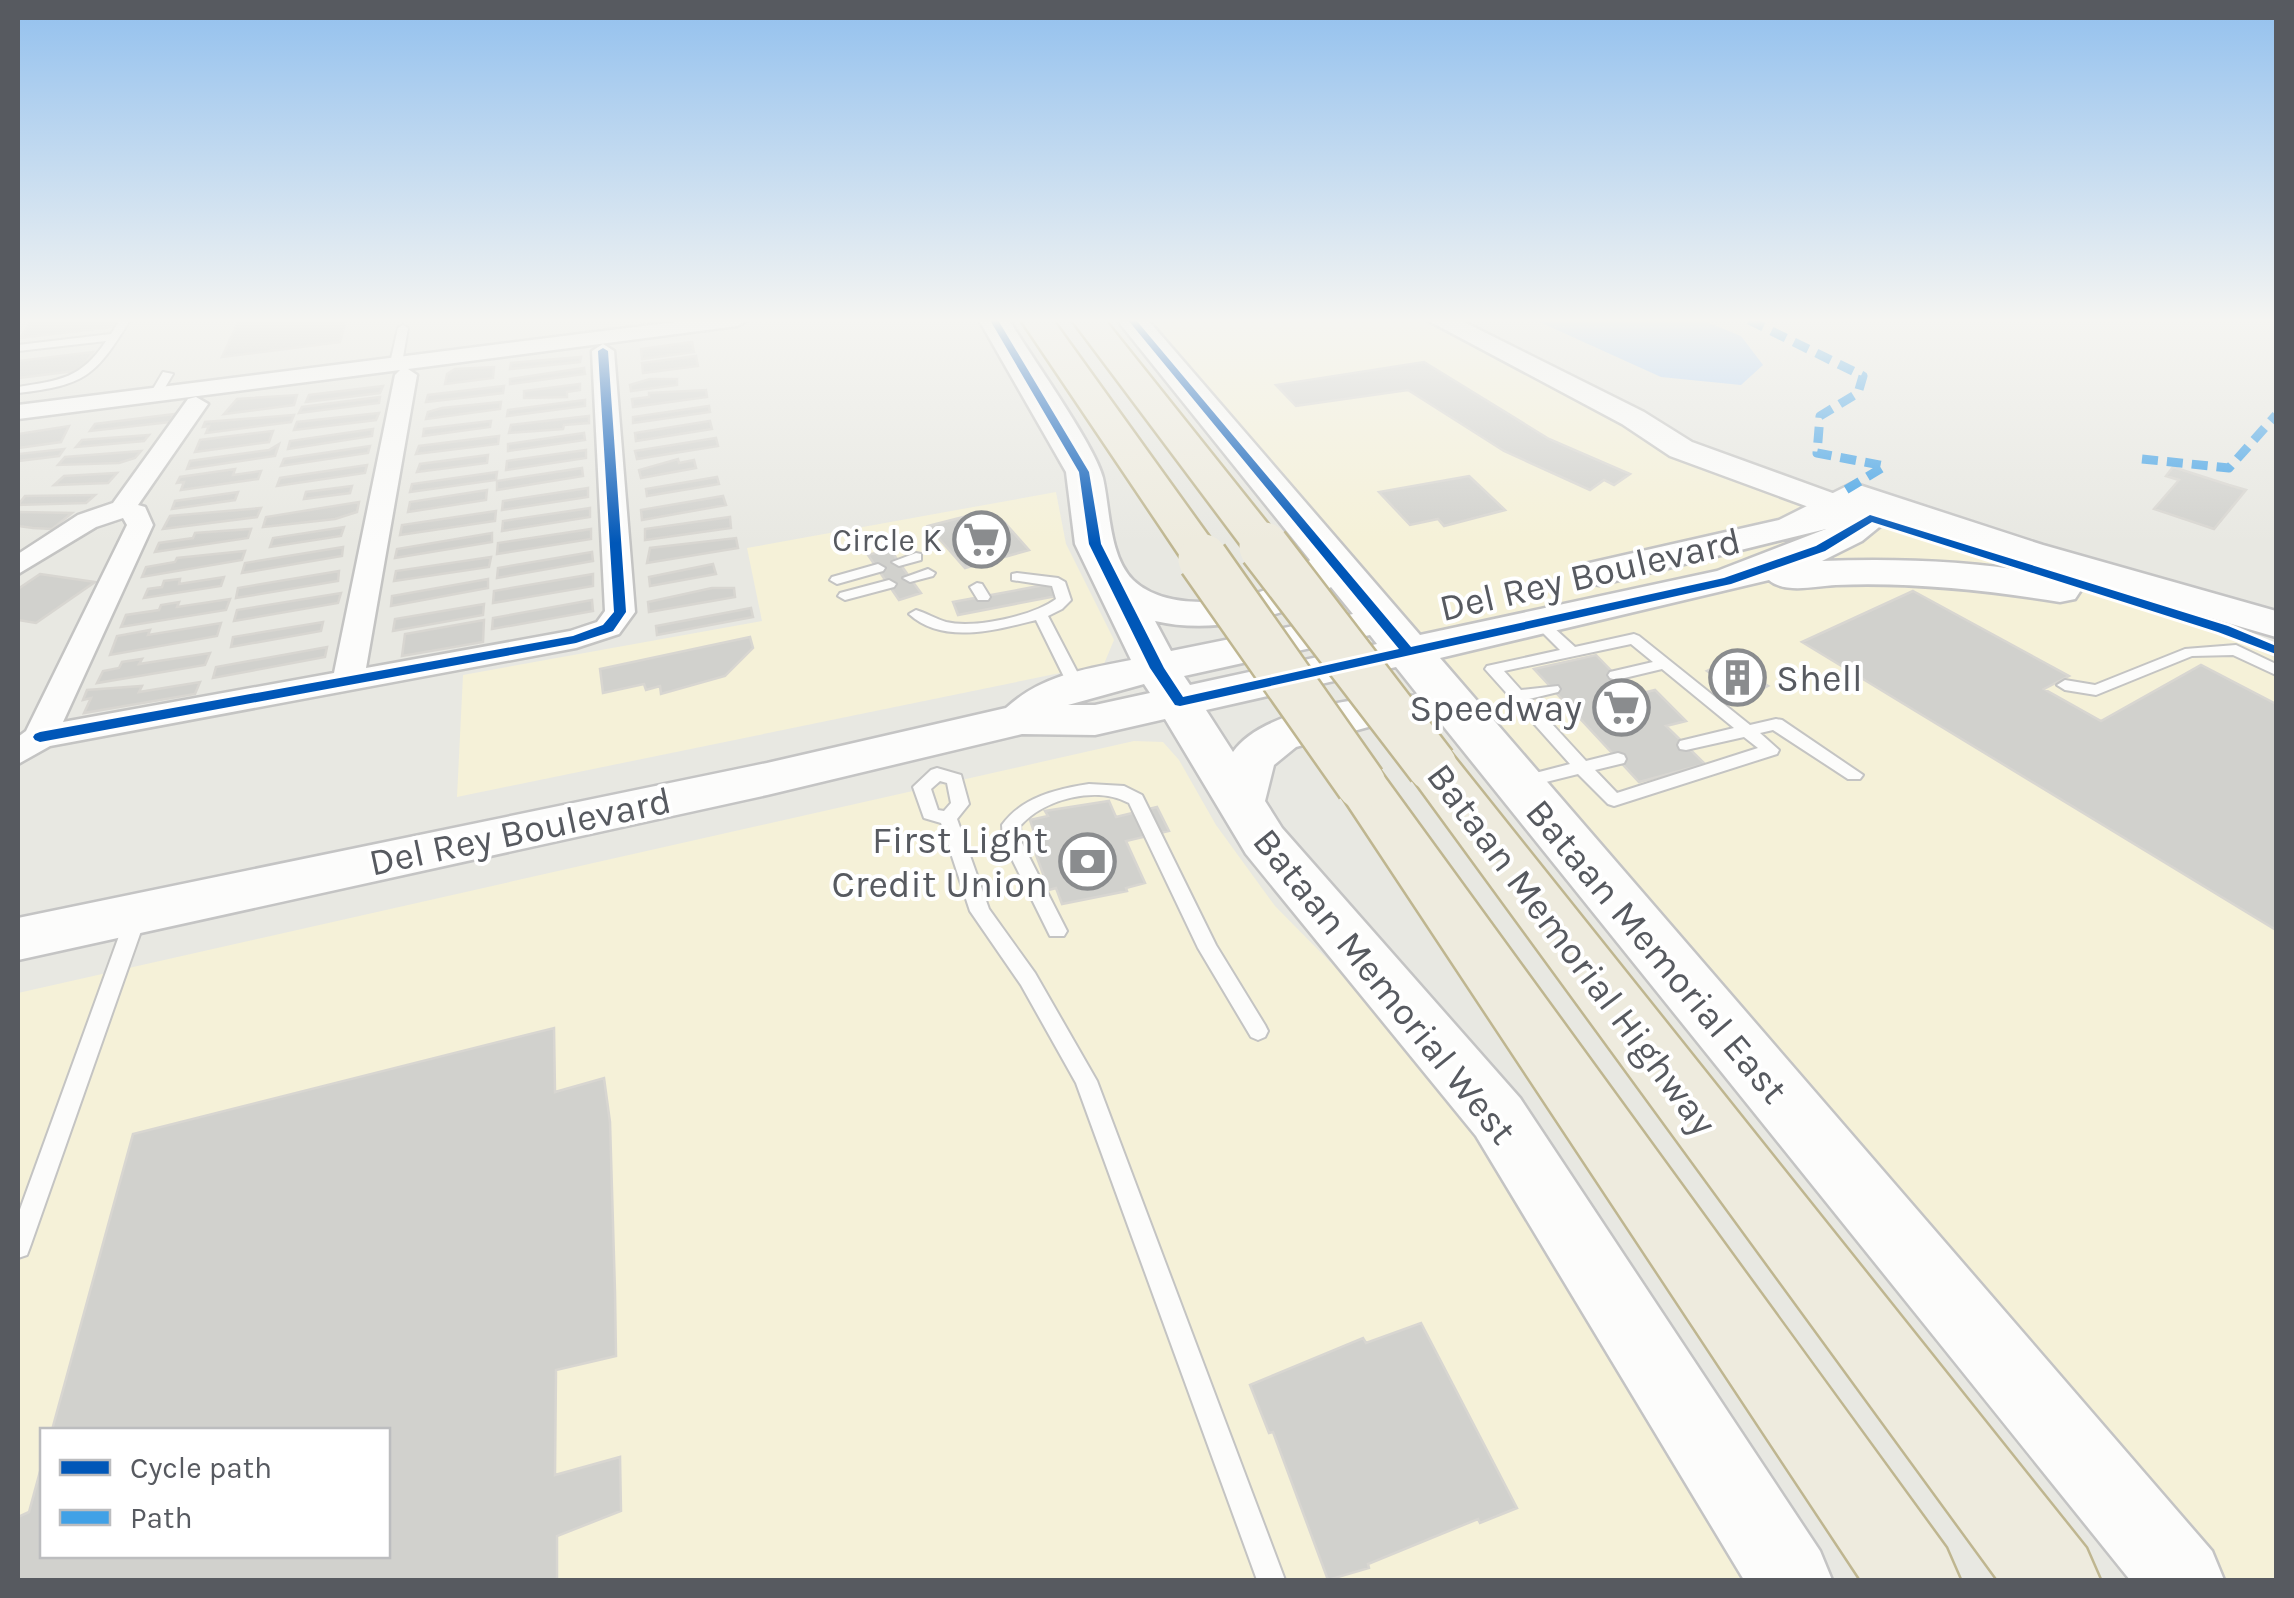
<svg xmlns="http://www.w3.org/2000/svg" width="2294" height="1598" font-family="Karla,sans-serif">
	<rect width="100%" height="100%" fill="#e8e8e2"/>
	<path fill="#f5f1d8" fill-rule="evenodd" d="M1149,320H1420L1737,479L2223,634L2276,658V1580H2225Z
		M1056,492L1066,544L1114,640L1104,664L457,797L463,675L762,621L747,548Z
		M1134,741L1163,742L1179,760L1216,825L1275,906L1457,1091L1765,1580H18V993ZM42,1430H388V1556H42Z"/>
	<path fill="#b2d2f6" d="M1535,320H1701L1741,336L1763,365L1741,385L1661,377Z"/>
	<path fill="#d1d1cd" stroke="#d8d6d1" stroke-width="2.5" d="M50,320H116L112,327L20,338L31,322Z
		M239,320H346L340,342L222,357Z
		M692,342L694,352L642,359L641,349Z
		M93,352L82,370L18,378V361Z
		M696,356L698,366L643,373L642,363Z
		M581,357L580,362L510,369L511,363Z
		M1424,362L1549,439L1630,474L1614,485L1604,480L1590,490L1504,451L1408,390L1296,406L1276,385Z
		M494,367L493,378L445,384L447,374L455,369Z
		M584,368L585,374L510,384V379Z
		M650,379H677V385L631,391L630,385Z
		M580,384V390L567,392V397L524,398V391Z
		M383,386L380,393L306,402L309,395Z
		M504,386L503,393L426,402L428,395Z
		M706,390L707,397L633,407L632,399L649,397V393Z
		M297,395L294,405L224,414L237,399Z
		M380,397L379,403L299,413L302,407Z
		M585,400V406L507,416L508,410Z
		M501,402L500,409L426,419L428,412L442,408Z
		M709,406L710,412L633,423V417Z
		M379,413L376,420L294,430L297,422Z
		M174,414L170,422L90,431L95,424Z
		M294,415L291,422L206,433L209,426L203,427L205,422Z
		M589,416V423L564,425L563,429L509,433L511,425Z
		M491,421L490,427L423,436L424,429Z
		M710,421L712,429L636,441L635,433Z
		M69,426L61,442L18,448V434Z
		M373,429L372,436L288,449L290,441Z
		M273,431L269,442L195,452L200,440Z
		M584,433L585,440L508,451V444Z
		M149,435L144,441L76,447L82,440Z
		M499,436L498,444L416,454L419,446Z
		M716,438L718,446L637,459L635,451Z
		M279,444L275,456L187,469L190,461L269,450Z
		M370,446L368,453L281,466L284,459Z
		M64,449L59,456L18,461V454Z
		M586,450V458L506,470L507,461Z
		M141,451L135,458L119,463L58,465L65,457Z
		M488,455L487,463L417,472L420,464Z
		M678,459L679,463L694,460L696,468L641,478L639,470Z
		M367,465L365,473L277,486L280,478Z
		M2173,467L2229,485L2246,490L2214,529L2154,509L2179,480L2166,476Z
		M582,468L583,476L497,490V481Z
		M235,469L233,475L261,471L258,479L181,490L184,482L177,483L180,477Z
		M497,472L496,480L410,492L412,484Z
		M117,473L108,483L54,485L64,476Z
		M1469,476L1505,510L1444,526L1438,519L1410,525L1379,492Z
		M717,477L719,484L647,496L646,489Z
		M352,486L350,493L304,499L306,492Z
		M588,488V497L502,510L503,501Z
		M487,490L486,500L408,512L410,502Z
		M238,492L235,500L172,509L175,501Z
		M95,495L86,503L18,505L25,496Z
		M723,496L726,505L642,520L641,510Z
		M359,502L357,512L335,519L263,527L266,517Z
		M261,508L257,517L163,529L170,516Z
		M590,508V517L502,531L503,521Z
		M496,511L495,521L400,535L402,525Z
		M18,512L72,513L52,529L33,528L18,526Z
		M967,516L982,519L973,521L978,528L1004,522L1029,550L965,568L928,526Z
		M730,517L731,528L645,540V529Z
		M344,527L341,536L270,547L273,538Z
		M251,529L248,538L155,552L159,543L193,538L195,533Z
		M591,529V539L497,554L498,543Z
		M492,533V542L395,558L397,549Z
		M736,538L738,548L647,563L650,548Z
		M343,547L342,556L242,573L245,563Z
		M890,549L910,578L921,593L899,600L868,555Z
		M245,551L242,560L142,577L146,567L175,562L177,558Z
		M592,552L593,561L497,578L498,568Z
		M491,557L489,567L394,581L396,571Z
		M713,564L716,574L650,586L649,577Z
		M339,571L338,581L236,598L238,588Z
		M40,574L95,582L36,623L18,620V589Z
		M593,574V586L493,603L494,591Z
		M224,577L221,586L144,598L148,589L162,587L164,581L180,579L179,584Z
		M488,579V588L391,606L392,596Z
		M1050,584L1056,596L958,615L953,602Z
		M712,588H734L735,597L649,612L648,602Z
		M1913,591L2069,676L2044,689L2101,721L2201,665L2276,704V930L1802,642Z
		M341,593L338,603L234,621L237,610Z
		M230,599L226,610L121,627L126,615L159,610L161,605L179,602L177,607Z
		M592,600L593,611L492,629L493,618Z
		M484,604L483,615L393,631L395,619Z
		M751,608L753,617L657,635L656,626Z
		M484,620L483,642L402,656L405,634Z
		M323,622L321,631L231,647L233,637Z
		M221,623L217,636L110,655L117,636L150,630L148,635Z
		M750,637L753,648L725,676L661,694L660,686L646,690L644,684L603,693L600,669Z
		M327,647L325,657L213,678L216,667Z
		M210,653L205,665L97,683L103,671L119,668L122,662L142,659L139,664Z
		M1596,655L1635,695L1655,690L1686,721L1666,726L1705,764L1639,782L1534,669Z
		M1728,661L1768,686L1746,697L1707,671Z
		M200,682L195,694L84,713L91,698L83,700L87,690L142,686L139,692Z
		M1109,801L1116,817L1157,807L1169,831L1126,841L1145,883L1126,888L1127,891L1062,904L1056,888L1049,890L1029,836L1035,835L1030,820L1048,816L1045,811Z
		M554,1028L555,1092L604,1078L610,1122L615,1292L616,1356L556,1370L555,1475L620,1457L621,1511L557,1536V1580H18V1517L29,1512L42,1464V1556H388V1430H52L133,1134Z
		M1421,1323L1517,1508L1480,1523L1478,1519L1368,1564L1369,1568L1328,1580L1273,1432L1269,1433L1250,1385L1363,1338L1366,1343Z"/>
	<g fill="none" stroke-linecap="round" stroke-linejoin="round">
		<defs>
			<path id="service" d="M120,320H130C95,377 85,385 18,393V387C60,380 81,379 106,341L18,351V345L111,334Z
				M403,325L408,328L402,363L396,366L390,363L398,328Z
				M163,372L173,374L160,396H152L150,394Z
				M916,553L921,554V560L899,566L892,562Z
				M878,564L885,568L883,571L837,584L830,580L832,577Z
				M928,569L935,573L933,576L910,582L903,578Z
				M1017,573L1058,578L1065,582L1071,600L1062,609L1048,616L1084,685L1082,688L1076,690L1068,685L1036,620C995,630 943,645 909,614L916,610C926,613 936,619 946,622C974,629 1033,616 1056,599L1052,586L1012,580V574Z
				M889,580L896,584L894,587L845,600L838,596L840,593Z
				M977,583L982,584L990,597L988,600H978L970,587Z
				M1538,617L1543,618L1575,647L1634,634L1639,636L1750,725L1776,719L1782,720L1863,775L1860,779H1848L1773,730L1760,733L1779,750L1777,754L1614,806L1608,804L1578,774L1522,788L1516,786L1513,782L1516,778L1570,764L1485,669L1487,666L1560,650L1531,621ZM1631,644L1653,662L1610,672L1608,675L1610,678L1616,680L1662,669L1734,728L1680,741L1678,745L1680,749L1686,750L1744,737L1758,748L1617,793L1595,770L1624,763L1626,759L1624,755L1618,753L1586,761L1529,699L1558,692L1560,689L1558,686L1521,690L1504,671Z
				M2236,645L2276,664V675L2233,655L2192,656L2096,695L2065,690L2057,685L2065,680L2095,685L2185,649Z
				M937,768L961,775L969,804L957,819L989,909L1035,973L1097,1081L1285,1580H1257L1076,1083L1021,985L970,911L941,823L924,818L913,787L931,770ZM940,781L947,783L951,803L944,811L938,810L931,789Z
				M1089,784L1124,786L1142,795L1216,945L1265,1025L1268,1031L1265,1037L1258,1040L1251,1037L1198,948L1129,803C1096,785 1044,799 1020,826L1021,841L1067,931L1064,936H1050L1003,841L1002,825C1022,797 1057,789 1089,784Z
				M137,907L144,909L147,914L30,1247L27,1255L18,1258V1215L127,914L130,909Z"/>
			<path id="minor" d="M691,320H747L737,326L408,369L417,375L366,668L570,631L597,622L605,611L592,351L603,344L614,351L635,612L619,634L576,648L50,746L18,764V737L26,731L127,525L123,518L96,527L18,574V554L78,515L113,503L188,399L196,397L208,404L138,505L145,507L153,525L63,722L334,673L395,375L400,370L18,419V405Z"/>
			<path id="tertiary" d="M1427,320H1460L1644,412L1692,442L1849,499L1854,506L1849,513H1825L1670,456L1622,424Z"/>
			<path id="secondary" d="M979,320H1009C1029,353 1096,447 1103,478C1110,509 1109,556 1133,580C1173,619 1277,602 1310,560L1117,320H1148L1420,635L1717,571L1826,529L1599,585L1585,582L1579,573L1585,564L1779,520L1853,483L2043,545L2276,611V637L2015,561L1889,519L1862,541L1822,561C1906,558 1993,561 2075,581L2081,590L2075,599L2060,602C1986,590 1911,582 1836,585C1816,586 1785,594 1769,580L1440,658L2212,1551L2224,1580H2130L1440,722L1379,724L1296,747L1274,765L1265,801L1282,828L1520,1098L1820,1551L1832,1580H1744L1476,1136L1246,854L1165,719L1095,735L1022,734L767,795L18,960V918L767,763L1006,708C1042,675 1085,669 1131,660L1075,544L1066,472ZM1331,587L1353,614L1171,651L1155,621C1209,634 1286,620 1331,587ZM1370,635L1377,644L1190,685L1184,676ZM1396,667L1419,696C1370,694 1262,709 1233,752L1206,710ZM1144,684L1150,693L1095,705H1068Z"/>
			<path id="motorway" d="M1021,320H1053L1225,559L1218,568L1203,572L1188,568Z
				M1072,320H1105L1279,538L1286,547L1279,556L1264,560L1249,556Z
				M1432,748L1451,753L2086,1548L2100,1580H1998L1413,779L1405,766L1413,753Z
				M1361,766L1380,771L1946,1548L1960,1580H1861L1334,784L1342,771Z"/>
		</defs>
		<use href="#service" stroke="#c4c4c3" stroke-width="4"/>
		<use href="#minor" stroke="#c4c4c3" stroke-width="5"/>
		<use href="#tertiary" stroke="#c4c4c3" stroke-width="5"/>
		<use href="#secondary" stroke="#c4c4c4" stroke-width="5"/>
		<use href="#motorway" stroke="#bfb690" stroke-width="5"/>
		<use href="#service" fill="#fcfcfb" fill-rule="evenodd"/>
		<use href="#minor" fill="#fcfcfb" fill-rule="evenodd"/>
		<use href="#tertiary" fill="#fcfcfb" fill-rule="evenodd"/>
		<use href="#secondary" fill="#fcfcfb" fill-rule="evenodd"/>
		<use href="#motorway" fill="#eeebde" fill-rule="evenodd"/>
		<defs>
			<path id="motorway-bridge" d="M1264,547L1432,766
				M1203,559L1361,784"/>
		</defs>
		<use href="#motorway-bridge" stroke="#bfb690" stroke-width="54" stroke-linecap="butt"/>
		<use href="#motorway-bridge" stroke="#eeebde" stroke-width="49"/>
		<path stroke="#41a1e6" stroke-width="9" stroke-dasharray="16 9" stroke-linecap="butt" d="M1749,320L1863,376L1858,393L1820,416L1817,453L1885,466L1844,491
			M2142,459L2229,468L2276,415"/>
		<defs>
			<path id="cycleway" d="M990,320H998L1089,472L1101,544L1164,668L1183,697L1399,649L1128,320H1136L1411,647L1724,578L1816,546L1870,515L2228,626L2276,646V654L2218,632L1872,522L1825,551L1731,584L1180,706L1175,705L1150,668L1089,544L1079,472Z
				M603,348L608,351L626,612L613,631L576,643L40,742L35,740L33,737L35,734L40,732L573,636L603,625L614,612L598,351Z"/>
		</defs>
		<use href="#cycleway" stroke="#fff" stroke-width="6"/>
		<use href="#cycleway" fill="#0057b8" fill-rule="evenodd"/>
	</g>
	<linearGradient id="sky" x2="0" y2="1"><stop stop-color="#92c0ee"/><stop offset="0.59" stop-color="#f5f5f2"/><stop offset="1" stop-color="#f5f5f2" stop-opacity="0"/></linearGradient>
	<rect width="2294" height="543" fill="url(#sky)"/>
	<defs>
		<symbol id="supermarket-ring" viewBox="-11 -11 22 22"><circle r="9.5" fill="#fff" stroke="#8a8c8e" stroke-width="1.5"/><path d="M-6-5.5h2.5l.6 2H6L4.5 2H-2.5L-4.4-4H-6ZM-1.5 3.2a1.3 1.3 0 1 0 .1 0ZM3 3.2a1.3 1.3 0 1 0 .1 0Z" fill="#8a8c8e"/></symbol>
		<symbol id="building-ring" viewBox="-11 -11 22 22"><circle r="9.5" fill="#fff" stroke="#8a8c8e" stroke-width="1.5"/><path d="M-4-6H4V6H1V3H-1V6H-4ZM-2.5-4.3h1.7v1.8h-1.7ZM.8-4.3h1.7v1.8H.8ZM-2.5-1h1.7V.8h-1.7ZM.8-1h1.7V.8H.8Z" fill="#8a8c8e"/></symbol>
		<symbol id="bank-ring" viewBox="-11 -11 22 22"><circle r="9.5" fill="#fff" stroke="#8a8c8e" stroke-width="1.5"/><path d="M-6-4H6V4H-6ZM0-2.3a2.3 2.3 0 1 0 0 4.6a2.3 2.3 0 1 0 0-4.6Z" fill="#8a8c8e"/></symbol>
	</defs>
	<g fill-rule="evenodd">
		<use href="#supermarket-ring" x="950" y="508" width="63" height="63"/>
		<use href="#building-ring" x="1706" y="646" width="63" height="63"/>
		<use href="#supermarket-ring" x="1590" y="676" width="63" height="63"/>
		<use href="#bank-ring" x="1056" y="830" width="63" height="63"/>
	</g>
	<g text-anchor="middle" stroke-width="8" stroke-linejoin="round" paint-order="stroke">
		<g font-size="32" fill="#575a60" stroke="#fff" text-anchor="end">
			<text x="942" y="551">Circle K</text>
		</g>
		<g font-size="38" fill="#575a60" stroke="#fff">
			<text transform="translate(1590 574) rotate(-13)" y="13">Del Rey Boulevard</text>
			<text transform="translate(520 831) rotate(-12)" y="13">Del Rey Boulevard</text>
			<text transform="translate(1572 949) rotate(53)" y="13">Bataan Memorial Highway</text>
			<text transform="translate(1657 951) rotate(50)" y="13">Bataan Memorial East</text>
			<text transform="translate(1385 986) rotate(51)" y="13">Bataan Memorial West</text>
		</g>
		<g font-size="38" fill="#575a60" stroke="#fff" text-anchor="end">
			<text x="1776" y="691" text-anchor="start">Shell</text>
			<text x="1582" y="721">Speedway</text>
			<text x="1048" y="853">First Light<tspan x="1048" dy="44">Credit Union</tspan></text>
		</g>
	</g>
	<rect width="2294" height="1598" fill="none" stroke="#575a60" stroke-width="40"/>
	<rect x="40" y="1428" width="350" height="130" fill="#ffffff" stroke="#bcbdbf" stroke-width="2.5"/>
	<rect x="60" y="1460" width="50" height="15" fill="#0057b8" stroke="#bcbdbf" stroke-width="2.5"/>
	<text x="130" y="1478" font-size="30" fill="#575a60">Cycle path</text>
	<rect x="60" y="1510" width="50" height="15" fill="#41a1e6" stroke="#bcbdbf" stroke-width="2.5"/>
	<text x="130" y="1528" font-size="30" fill="#575a60">Path</text>
</svg>
